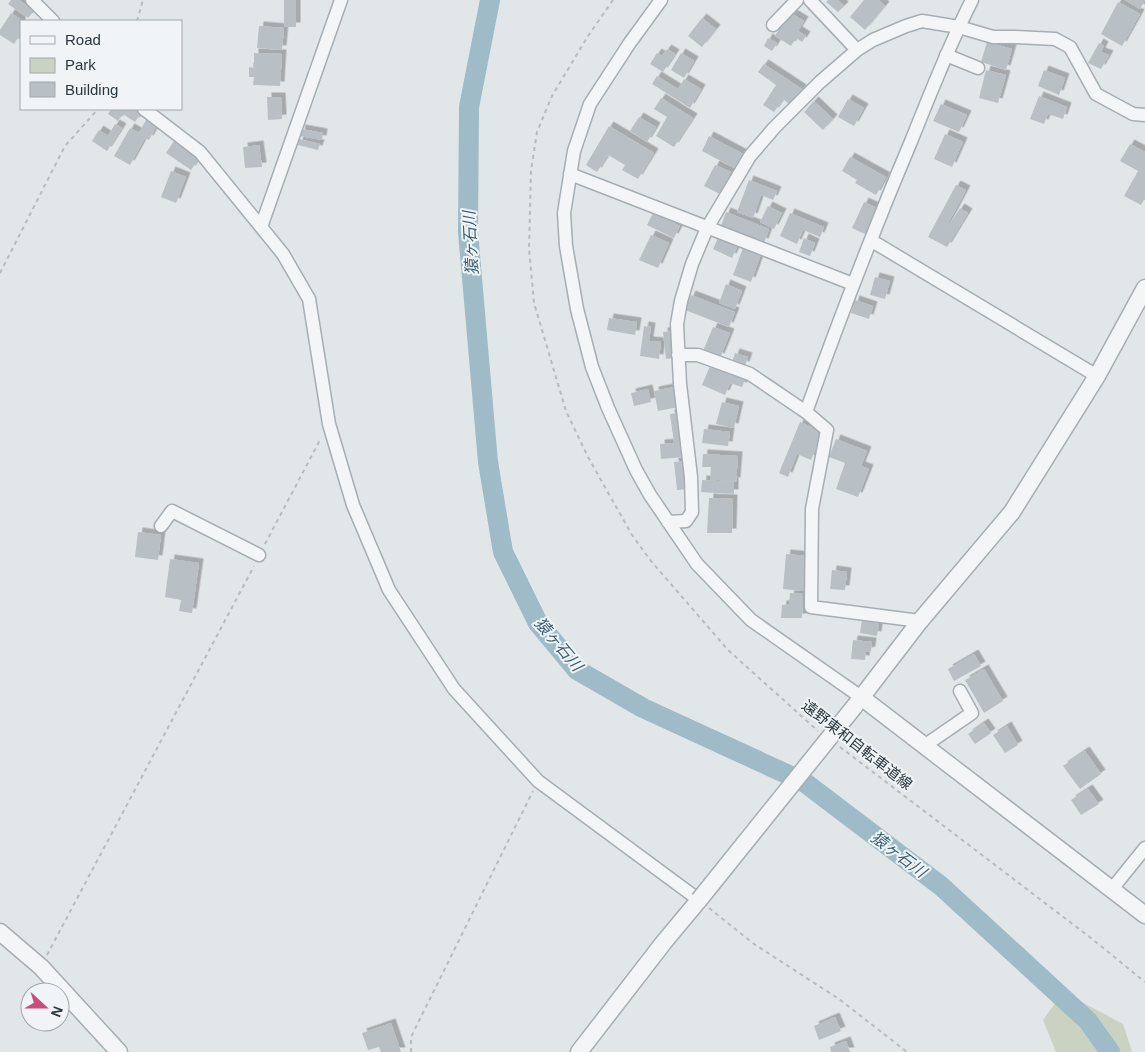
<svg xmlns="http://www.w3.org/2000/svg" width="1145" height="1052" font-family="Arial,'Noto Sans JP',sans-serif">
	<defs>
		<filter id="shadow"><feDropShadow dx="4.5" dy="-4.5" stdDeviation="0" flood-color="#0004"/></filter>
	</defs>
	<rect width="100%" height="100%" fill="#e1e6e9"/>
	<path fill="#cad2c2" d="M1063,992L1123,1024L1132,1052H1056L1043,1020Z"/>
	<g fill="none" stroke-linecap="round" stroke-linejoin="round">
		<path stroke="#9ebbc7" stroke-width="20" d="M490,0L469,107L468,232L488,462L503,552L538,623L577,670L643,708L804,782L941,886L1088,1021L1110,1052"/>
	</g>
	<path fill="#b8c0c5" filter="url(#shadow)" d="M11,0H19L34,11L28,18L8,4Z
		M284,0H296V27H284Z
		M828,0H838L844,6L838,12L826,2Z
		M864,0H878L885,6L865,30L850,17Z
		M1125,0H1145L1140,9Z
		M1118,2L1140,14L1122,46L1101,34Z
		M789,12L804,21L798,31L806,36L802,42L796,38L791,46L775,36Z
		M11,13L23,21H21V33L14,44L0,35V30Z
		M702,18L716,29L702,47L688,36Z
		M259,26L284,28L282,50L257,48Z
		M768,38L777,43L772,51L764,46Z
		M987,42L1012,49L1006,70L981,62Z
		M1099,43L1104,46L1101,52L1109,55L1101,69L1088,63Z
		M667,49L675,54L663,72L650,64L657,53L662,56Z
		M254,53L282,54L280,86L253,85L254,77H249V67L254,68Z
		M681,53L694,61L684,78L671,70Z
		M764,64L802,89L791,105L783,99L774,112L763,105L776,85L758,72Z
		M986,70L1006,75L998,103L979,98Z
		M1044,70L1065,78L1059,95L1038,86Z
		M657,76L678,89L684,79L701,89L690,108L652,84Z
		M1039,96L1067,107L1063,119L1048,114L1044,124L1030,119Z
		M267,97H281L282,119L268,120Z
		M661,98L693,118L674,147L656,136L667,117L654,109Z
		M848,99L864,108L854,126L838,117Z
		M814,101L833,119L823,130L804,112Z
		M941,104L967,115L959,132L933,121Z
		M111,109H141L143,110L135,122L123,114L118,121L108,114Z
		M639,117L656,127L647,142L630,131Z
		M147,118L158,124L149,140L145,138L130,165L114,156L130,128L139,133Z
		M115,124L122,128L107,151L92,141L99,130L108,136Z
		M609,126L654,153L638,179L622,170L625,165L608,155L597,172L586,165Z
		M301,129L323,133L322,140L300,136Z
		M945,134L963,142L952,167L934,159Z
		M709,136L743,154L736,169L702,151Z
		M299,139L320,144L318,150L298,145Z
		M174,141L199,158L191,170L166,153Z
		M1130,144L1145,152V198L1141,205L1124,196L1138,171L1120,161Z
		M259,145L262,167L245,168L243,147Z
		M850,157L886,177L876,195L855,183L857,180L842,171Z
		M715,165L731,172L720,194L704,186Z
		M171,171L186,177L176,203L161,197Z
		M749,180L777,191L773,200L761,195L753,218L737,212Z
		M956,185L966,190L941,237L960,208L968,213L947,247L928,237Z
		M864,202L879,209L867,235L852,228Z
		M768,206L782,213L774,229L760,222Z
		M726,212L769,229L764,243L721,226Z
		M653,213L680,226L674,238L647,225Z
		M790,213L824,227L820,237L803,230L797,244L780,236Z
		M651,235L669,243L658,268L639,260Z
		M718,238L737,247L732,258L713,249Z
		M804,238L815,243L810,256L799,252Z
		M743,248L761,254L751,282L733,275Z
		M875,277L890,281L885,299L870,295Z
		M726,284L742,291L735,309L719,303Z
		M691,295L735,312L729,327L685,310Z
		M855,300L873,306L869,319L851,313Z
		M609,318L637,322L635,335L607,330Z
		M644,326L651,327L649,341L661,342L659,359L640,356Z
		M713,327L730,333L720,358L703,351Z
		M672,331L675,358L666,359L663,332Z
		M735,353L748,357L745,366L732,362Z
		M711,364L746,378L742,387L730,383L725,395L702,385Z
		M675,387L679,407L658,411L654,391Z
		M648,389L651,402L634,406L631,393Z
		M722,402L739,406L734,428L716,424Z
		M680,413L685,457L661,459L660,444L674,443L670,414Z
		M800,422L823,432L811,460L797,454L788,477L779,473Z
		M704,429L730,432L728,446L702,443Z
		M836,439L867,451L861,466L869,469L858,497L836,489L845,463L829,457Z
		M703,454L738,456L736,482L710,479L711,467H702Z
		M686,461L689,489L677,490L674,462Z
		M702,480L734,482V494L701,492Z
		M709,498L733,499L732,533H707Z
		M138,532L161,535L158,560L135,557Z
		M786,554L807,556L804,591L783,589Z
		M170,559L199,563L192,613L179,611L181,600L165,597Z
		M832,570L847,572L845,590L830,589Z
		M790,593L803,594L802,618H781L782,605L789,604Z
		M862,620L879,622L877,636L860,633Z
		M853,640L872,642L871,651L866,652L865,660L851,659Z
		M974,654L981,666L954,681L948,669Z
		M984,669L1003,701L984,713L965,680Z
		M984,723L991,733L975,744L968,734Z
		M1007,726L1018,745L1005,753L993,735Z
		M1085,751L1101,774L1080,789L1063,766Z
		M1088,789L1099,804L1081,815L1071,800Z
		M835,1017L841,1031L819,1040L814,1026Z
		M391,1023L401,1052H381L379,1047L368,1050L362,1033Z
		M846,1041L850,1052H831L830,1047Z"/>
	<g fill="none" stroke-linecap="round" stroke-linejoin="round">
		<defs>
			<path id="minor" d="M32,0L53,21
				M661,0L629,44L590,104L574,151L564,213L566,246L577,309L592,367L608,408L636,470L650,495L697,564L751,620L861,697
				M810,0L857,50
				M773,25L797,0
				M946,55L978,68
				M144,109L200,152L283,254L309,299L329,424L353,505L389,590L454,689L538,781L699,900
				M570,174L853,284
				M261,227L341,0
				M872,241L1097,376
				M678,355H698L750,374L806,412
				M668,522L686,521L692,512L691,477L680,384L677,324L681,301L692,264L707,228L750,156L774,128L820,82L857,50L873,40L906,26L922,21L959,27L993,37H1015L1055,39L1070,47L1096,94L1133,114L1145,115
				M161,526L172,511L259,555
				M920,621L811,607L812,509L827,430L806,412C839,320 874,229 912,139C931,92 949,45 972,0
				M924,746L972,713L960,691
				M1112,889L1145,848"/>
			<path id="tertiary" d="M861,697L1145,915
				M854,707L920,621L1012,512L1097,376L1145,288
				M0,932L41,967L119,1052
				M579,1052L664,942L699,900"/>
		</defs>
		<use href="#minor" stroke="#a6aeb3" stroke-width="15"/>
		<use href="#tertiary" stroke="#a6aeb3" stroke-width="19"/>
		<path stroke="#b7bcc0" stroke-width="2" stroke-dasharray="4 4" stroke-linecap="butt" d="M613,0L588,36L552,96L537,132L531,171L529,249L534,303L566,411L588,457L632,535L651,561L728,650L818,731
			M137,21L143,0
			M0,273L65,146L98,109
			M265,544L320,440
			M840,747L1091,938L1145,982
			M709,908L754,944L839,999L907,1052
			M47,955L254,566
			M411,1052V1037L533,791"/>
		<use href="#minor" stroke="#f3f5f7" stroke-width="12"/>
		<use href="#tertiary" stroke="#f3f5f7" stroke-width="16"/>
		<defs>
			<path id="tertiary-bridge" d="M699,900L854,707"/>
		</defs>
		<use href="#tertiary-bridge" stroke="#a6aeb3" stroke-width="19" stroke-linecap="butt"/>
		<use href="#tertiary-bridge" stroke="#f3f5f7" stroke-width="16"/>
	</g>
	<g text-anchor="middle" stroke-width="4" stroke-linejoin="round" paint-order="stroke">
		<g font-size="15" fill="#2a373f" stroke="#f0f4f6">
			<text transform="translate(857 745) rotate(38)" y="5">遠野東和自転車道線</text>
		</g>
		<g font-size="16" font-style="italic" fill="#365f71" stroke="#f0f4f6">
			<text transform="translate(470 243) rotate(-93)" y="6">猿ヶ石川</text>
			<text transform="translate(559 644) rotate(50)" y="6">猿ヶ石川</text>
			<text transform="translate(899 854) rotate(37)" y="6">猿ヶ石川</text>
		</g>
	</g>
	<rect x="20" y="20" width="162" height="90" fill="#f0f4f6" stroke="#a1a8ad"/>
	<rect x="30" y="36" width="25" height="8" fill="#f3f5f7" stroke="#a1a8ad"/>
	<text x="65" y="45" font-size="15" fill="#2a373f">Road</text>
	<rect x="30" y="58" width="25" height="15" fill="#cad2c2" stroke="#a1a8ad"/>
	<text x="65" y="70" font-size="15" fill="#2a373f">Park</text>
	<rect x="30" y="82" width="25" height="15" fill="#b8c0c5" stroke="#a1a8ad"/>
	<text x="65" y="95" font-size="15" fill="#2a373f">Building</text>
	<g transform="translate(45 1007) rotate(111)"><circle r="24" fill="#f0f4f6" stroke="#a1a8ad"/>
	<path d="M0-4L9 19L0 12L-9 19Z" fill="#c74d7c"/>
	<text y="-8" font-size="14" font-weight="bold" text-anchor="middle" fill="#2a373f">N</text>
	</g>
</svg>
